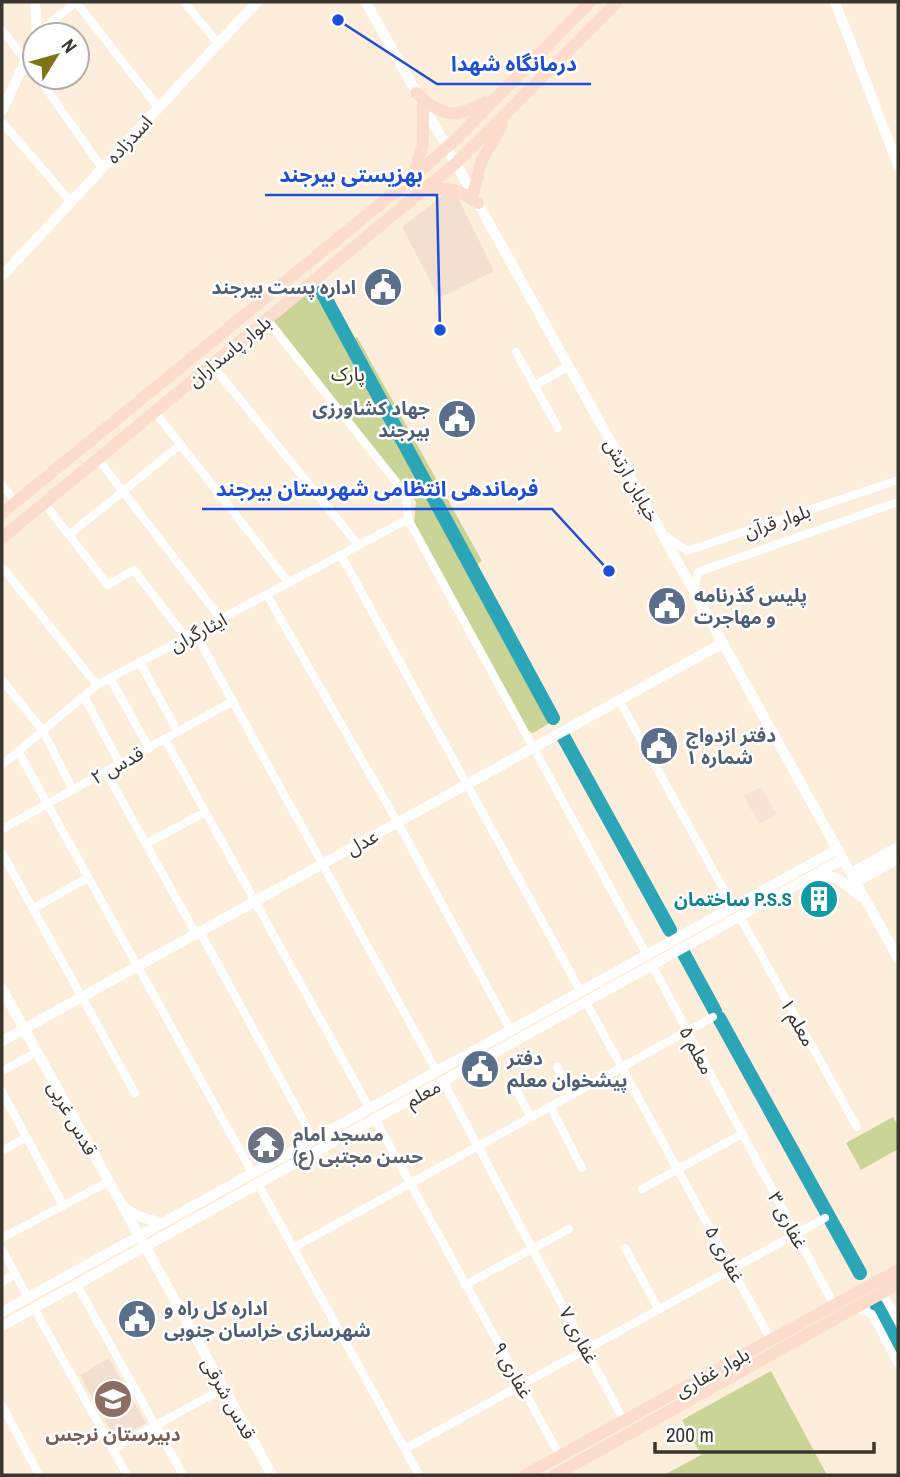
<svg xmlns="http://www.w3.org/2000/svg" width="900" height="1477" font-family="'Archivo Narrow','Noto Sans Arabic',sans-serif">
	<rect width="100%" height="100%" fill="#fceedb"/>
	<path fill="#f8e1d6" d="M761,787L777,814L759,824L744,796Z"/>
	<path fill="#f2dfd0" d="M446,193L457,196L494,271L439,298L402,227Z
		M109,1358L146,1423L116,1440L80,1375Z"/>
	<path fill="#cad497" d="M314,288L344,345L357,337L482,561L476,565L556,719L533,733L527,730L414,524L416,502L274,321Z
		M893,1117L898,1126V1149L861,1170L846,1143Z
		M771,1371L827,1475H664L701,1455L682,1420Z"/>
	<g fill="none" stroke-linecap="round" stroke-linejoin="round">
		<path stroke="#2ca6b7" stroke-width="14" d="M322,292L553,718
			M563,736L670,930
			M684,954L715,1011
			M719,1018L860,1273
			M877,1306L898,1345"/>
		<path stroke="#fff" stroke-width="8" d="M184,2L218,43
			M2,30L35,73
			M38,33L76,2L158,107
			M38,77L102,168
			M2,122L71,202
			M267,320L406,494L408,519L647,955
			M516,352L558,428
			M212,365L359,546
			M534,386L569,366
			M155,412L289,583
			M98,459L221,619
			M2,485L16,502
			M44,503L108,585L134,570L186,638
			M663,534L687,551L898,480
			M69,535L180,445
			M341,555L581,992
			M2,567L97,685
			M694,591L698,572L898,502
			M267,595L398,823L511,1031
			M195,633L437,1072
			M140,663L178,732
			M110,678L149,748
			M2,680L43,731L73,790
			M84,697L120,764
			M619,700L734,908
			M165,739L370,1109
			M18,751L253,1174
			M2,765L97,685L408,519
			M106,772L196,934
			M2,829L233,701
			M146,844L205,812
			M2,853L135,1093
			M33,909L87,878
			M740,917L857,1127
			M200,932L314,1140
			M652,965L834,1305
			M586,1002L771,1340
			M557,1067L572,1094
			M2,1071L37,1052
			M443,1081L624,1421
			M516,1090L531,1117
			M2,1092L63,1205
			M550,1106L582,1168
			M375,1119L560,1456
			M2,1151L26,1137
			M258,1184L419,1475
			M642,1189L742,1134
			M2,1238L108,1182
			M293,1248L713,1017
			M625,1248L659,1310
			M2,1249L28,1298
			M2,1282L15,1274
			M77,1285L183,1475
			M465,1285L569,1229
			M883,1293L898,1321
			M34,1308L127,1475
			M856,1308L872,1314L898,1364
			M2,1405L39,1475
			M113,1449L224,1388
			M405,1449L825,1218"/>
		<path stroke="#fff" stroke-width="10" d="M35,2L37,35
			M366,2L898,958
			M835,2L898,165
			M2,111L35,40
			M2,276L257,2
			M851,873L898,847
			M817,874L837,878L860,896
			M856,882L898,859
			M2,989L272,1475
			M2,1041L723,643
			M124,1207L137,1216L163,1223
			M2,1312L838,849
			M2,1326L843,859"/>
		<path stroke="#fcddcd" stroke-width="12" d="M416,93C442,116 454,120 485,102
			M414,173L423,145V105
			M427,189C448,187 460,190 478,203
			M473,195L481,162L502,125
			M2,513L412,178L456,139L590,2
			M2,538L456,163L617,2
			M525,1475L898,1270
			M555,1475L898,1284"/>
	</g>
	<defs>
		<symbol id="civic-disc" viewBox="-11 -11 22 22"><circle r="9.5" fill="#5c6f8a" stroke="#fff"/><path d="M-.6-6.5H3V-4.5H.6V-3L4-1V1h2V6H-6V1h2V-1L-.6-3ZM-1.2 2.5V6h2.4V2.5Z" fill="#fff"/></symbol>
		<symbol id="building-disc" viewBox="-11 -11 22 22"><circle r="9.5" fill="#0f9aa8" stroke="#fff"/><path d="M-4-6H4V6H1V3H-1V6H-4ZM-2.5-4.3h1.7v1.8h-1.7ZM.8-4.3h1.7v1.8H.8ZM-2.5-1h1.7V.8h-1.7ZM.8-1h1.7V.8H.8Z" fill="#fff"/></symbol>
		<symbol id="temple-disc" viewBox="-11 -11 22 22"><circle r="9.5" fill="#6b7280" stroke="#fff"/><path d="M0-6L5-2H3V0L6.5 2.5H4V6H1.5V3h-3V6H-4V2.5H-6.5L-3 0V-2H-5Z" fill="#fff"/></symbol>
		<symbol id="school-disc" viewBox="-11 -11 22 22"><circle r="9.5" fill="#8d6e63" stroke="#fff"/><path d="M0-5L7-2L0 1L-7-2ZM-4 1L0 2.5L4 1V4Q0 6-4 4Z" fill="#fff"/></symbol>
	</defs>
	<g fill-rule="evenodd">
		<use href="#civic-disc" x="361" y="265" width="44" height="44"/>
		<use href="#civic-disc" x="435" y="397" width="44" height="44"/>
		<use href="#civic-disc" x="645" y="584" width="44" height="44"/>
		<use href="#civic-disc" x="637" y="724" width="44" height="44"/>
		<use href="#building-disc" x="797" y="877" width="44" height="44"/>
		<use href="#civic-disc" x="458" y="1047" width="44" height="44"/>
		<use href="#temple-disc" x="244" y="1123" width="44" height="44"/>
		<use href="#civic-disc" x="115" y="1297" width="44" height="44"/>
		<use href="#school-disc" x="91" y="1377" width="44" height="44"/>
	</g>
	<g text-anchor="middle" stroke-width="5" stroke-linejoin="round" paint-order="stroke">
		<g font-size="19" fill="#3a352d" stroke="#fff">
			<text transform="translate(129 139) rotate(-47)" y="7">اسدزاده</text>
			<text transform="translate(229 351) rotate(-39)" y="7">بلوار پاسداران</text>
			<text transform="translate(632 480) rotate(61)" y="7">خیابان ارتش</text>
			<text transform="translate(777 521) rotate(-19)" y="7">بلوار قرآن</text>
			<text transform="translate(198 632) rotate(-28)" y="7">ایثارگران</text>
			<text transform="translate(117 765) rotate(-29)" y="7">قدس ۲</text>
			<text transform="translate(362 842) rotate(-29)" y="7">عدل</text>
			<text transform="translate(798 1022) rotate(61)" y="7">معلم ۱</text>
			<text transform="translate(697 1050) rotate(62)" y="7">معلم ۵</text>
			<text transform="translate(423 1093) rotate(-29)" y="7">معلم</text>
			<text transform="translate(73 1118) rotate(61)" y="7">قدس غربی</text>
			<text transform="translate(788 1220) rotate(62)" y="7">غفاری ۳</text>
			<text transform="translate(725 1254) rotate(62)" y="7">غفاری ۵</text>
			<text transform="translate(579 1335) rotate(62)" y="7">غفاری ۷</text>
			<text transform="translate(513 1370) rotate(61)" y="7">غفاری ۹</text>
			<text transform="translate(712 1372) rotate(-29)" y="7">بلوار غفاری</text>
			<text transform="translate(229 1398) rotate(61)" y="7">قدس شرقی</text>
		</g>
		<g font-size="19" font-weight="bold" fill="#4e5e75" stroke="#fff" text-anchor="start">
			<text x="356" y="294" text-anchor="end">اداره پست بیرجند</text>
			<text x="430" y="415" text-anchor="end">جهاد کشاورزی<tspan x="430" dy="22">بیرجند</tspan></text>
			<text x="694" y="602">پلیس گذرنامه<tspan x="694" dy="22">و مهاجرت</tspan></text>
			<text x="686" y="742">دفتر ازدواج<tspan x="686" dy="22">شماره ۱</tspan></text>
			<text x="507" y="1065">دفتر<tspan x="507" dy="22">پیشخوان معلم</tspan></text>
			<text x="164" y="1315">اداره کل راه و<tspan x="164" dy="22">شهرسازی خراسان جنوبی</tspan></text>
		</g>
		<g font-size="19" fill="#2c310e" stroke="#fff">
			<text x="348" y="381">پارک</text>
		</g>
		<g font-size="19" font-weight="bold" fill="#0d838f" stroke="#fff" text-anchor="end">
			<text x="792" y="906">ساختمان P.S.S</text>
		</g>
		<g font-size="19" font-weight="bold" fill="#5b616d" stroke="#fff" text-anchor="start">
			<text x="293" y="1141">مسجد امام<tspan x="293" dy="22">حسن مجتبی (ع)</tspan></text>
		</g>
		<g font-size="19" font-weight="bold" fill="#785e54" stroke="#fff">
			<text x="113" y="1441">دبیرستان نرجس</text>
		</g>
	</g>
	<path fill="none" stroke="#1d4ed8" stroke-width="2.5" d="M338 20L437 84H591M440 330L437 195H265M609 571L552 509H202"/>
	<g fill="#1d4ed8" stroke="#fff" stroke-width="2.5">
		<circle cx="338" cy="20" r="7"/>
		<circle cx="440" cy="330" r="7"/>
		<circle cx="609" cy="571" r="7"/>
	</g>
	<g font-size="21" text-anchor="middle" font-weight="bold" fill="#1d4ed8" stroke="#fff" stroke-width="5" stroke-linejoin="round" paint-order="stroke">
		<text x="514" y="71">درمانگاه شهدا</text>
		<text x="351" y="182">بهزیستی بیرجند</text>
		<text x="377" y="496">فرماندهی انتظامی شهرستان بیرجند</text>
	</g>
	<rect width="900" height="1477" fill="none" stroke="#3a352d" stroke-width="7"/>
	<g transform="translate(56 56) rotate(53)"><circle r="33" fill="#ffffff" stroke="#b0aeab" stroke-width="2"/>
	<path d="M0-5L12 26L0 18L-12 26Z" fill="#7f7315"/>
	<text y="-10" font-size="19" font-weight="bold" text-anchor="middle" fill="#3a352d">N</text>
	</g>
	<path d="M655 1442v10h219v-10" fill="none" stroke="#3a352d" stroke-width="3.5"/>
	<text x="666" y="1442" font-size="21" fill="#3a352d" stroke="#ffffff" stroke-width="5" paint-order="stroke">200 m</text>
</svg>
